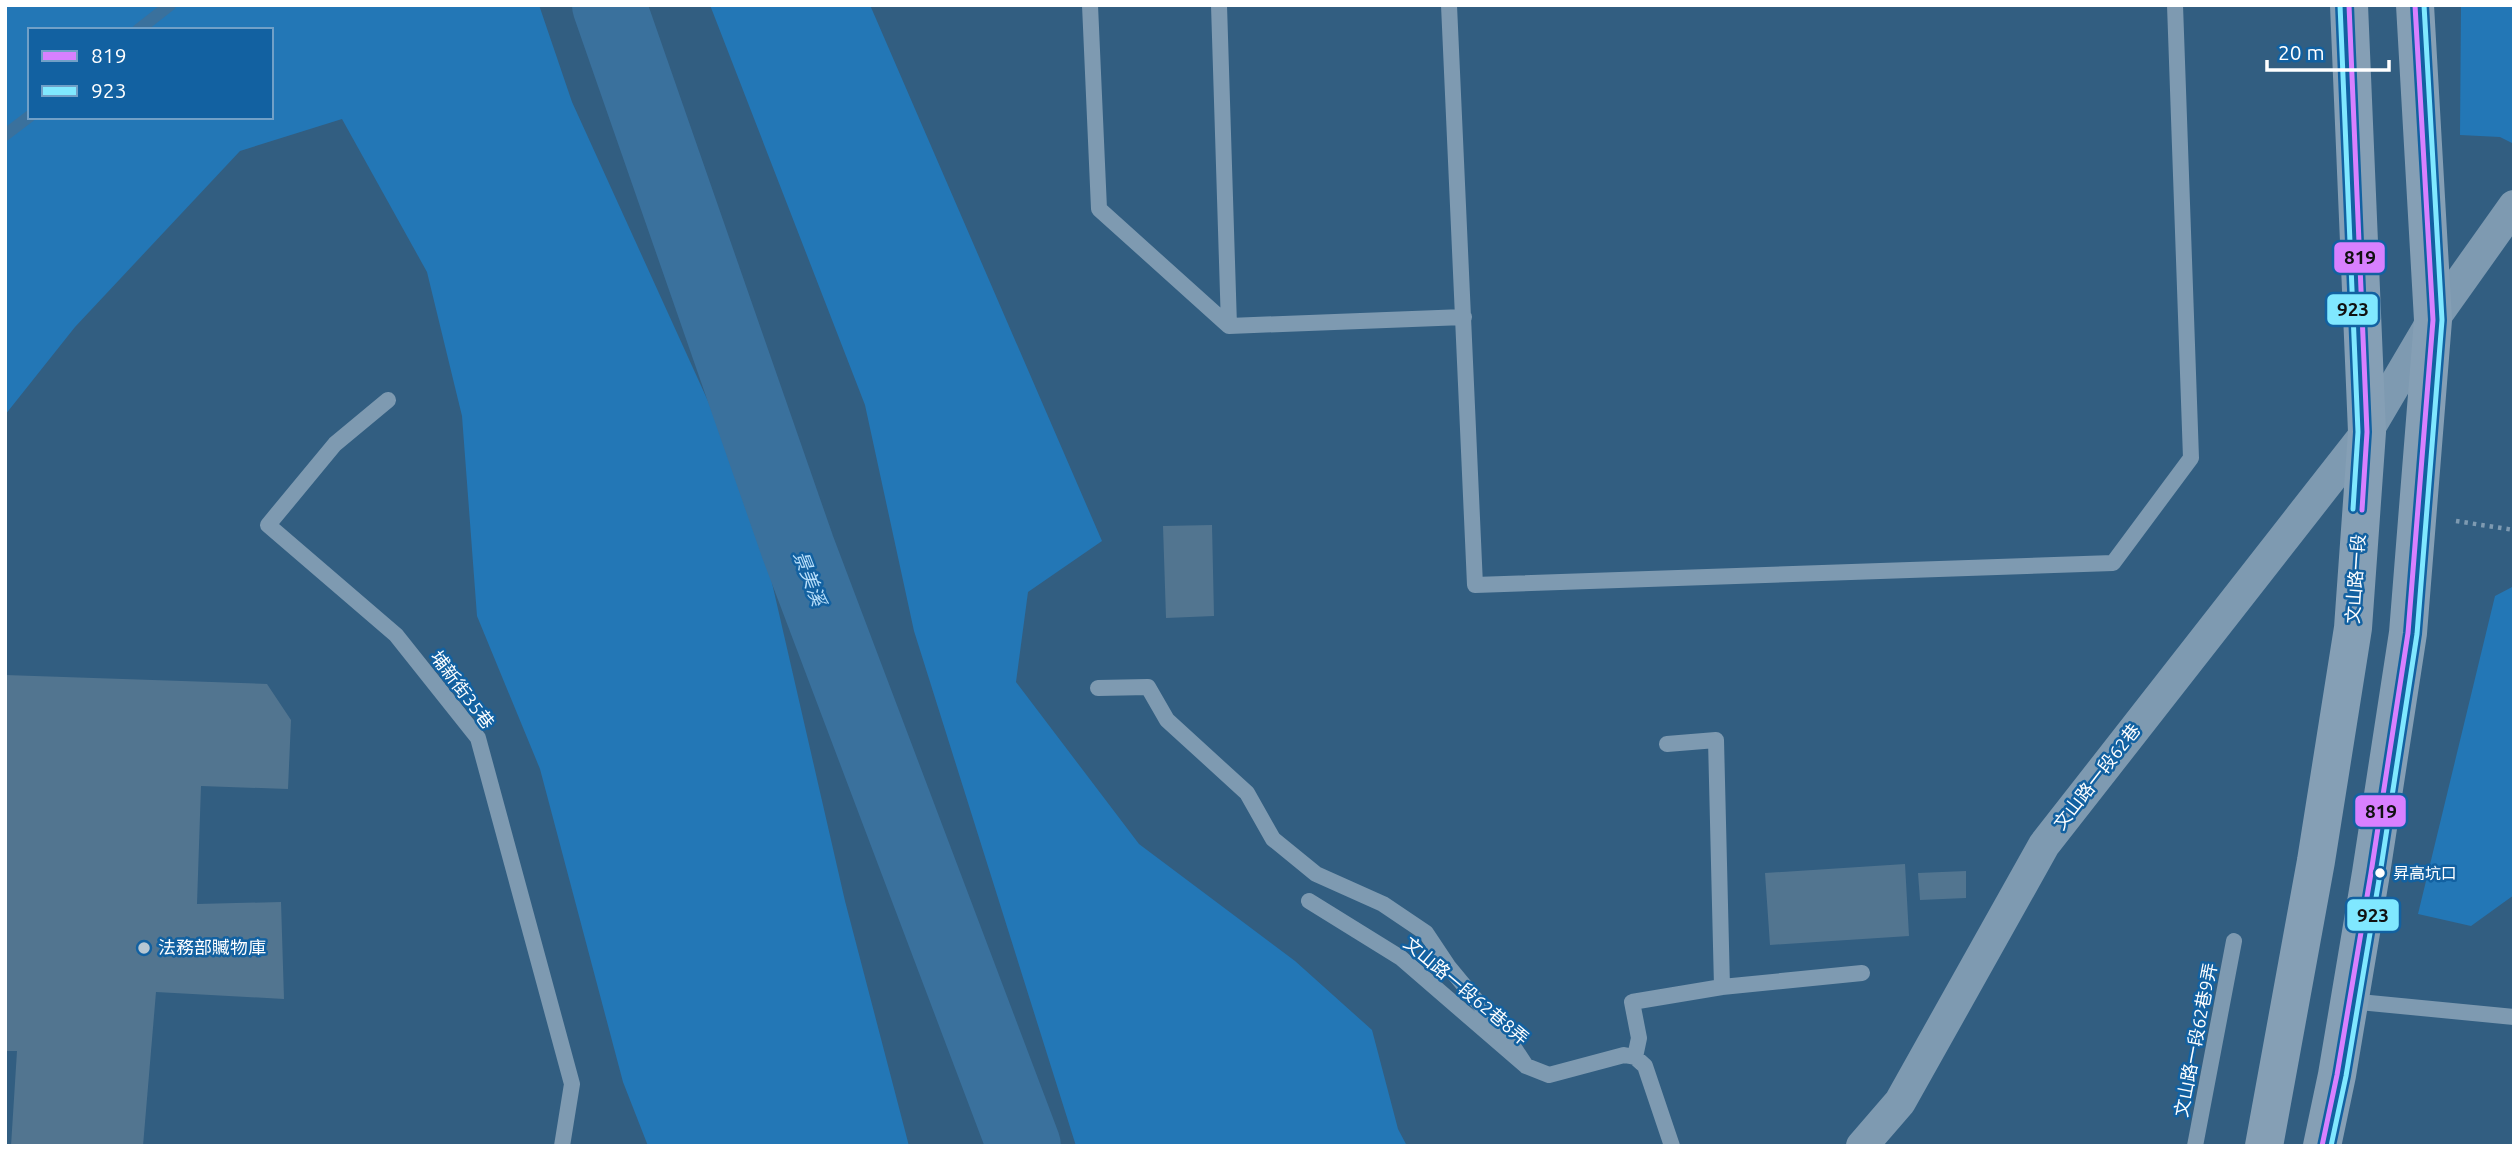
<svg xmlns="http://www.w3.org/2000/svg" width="2519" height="1151" font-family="Ubuntu,'Noto Sans TC',sans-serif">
	<rect width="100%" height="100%" fill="#325e81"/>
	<path fill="#2377b6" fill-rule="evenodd" d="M5,5H539L572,102L753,500L845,901L909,1146H648L623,1082L540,769L477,616L462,416L427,272L342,119L240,151L75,327L5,415ZM30,30H271V117H30Z
		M710,5H870L1102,541L1028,592L1016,682L1139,844L1295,961L1372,1030L1398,1129L1407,1146H1076L914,631L865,405Z
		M2461,5H2514V144L2500,137L2460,135Z
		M2514,586V895L2471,926L2418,914L2495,596Z"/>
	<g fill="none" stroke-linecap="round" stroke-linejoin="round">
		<path stroke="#3a719d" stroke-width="12" d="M138,30L170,5
			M5,135L30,116"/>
		<path stroke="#3a719d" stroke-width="74" d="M609,5L798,548L1024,1146"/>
	</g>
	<path fill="#527590" d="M1212,525L1214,616L1166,618L1163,526Z
		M5,675L267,684L291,720L288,789L201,786L197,904L281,902L284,999L156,992L143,1146H11L17,1051H5Z
		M1905,864L1909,936L1770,945L1765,873Z
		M1966,871V898L1920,900L1918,873Z"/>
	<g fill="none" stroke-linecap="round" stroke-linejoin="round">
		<path stroke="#7e9ab1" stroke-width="4.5" stroke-dasharray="3.5 5" stroke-linecap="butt" d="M2456,521L2514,530"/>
		<path stroke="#7e9ab1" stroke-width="16" d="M1090,5L1099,209L1229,326L1464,317
			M1219,5L1229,326
			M1449,5L1475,585L2113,563L2191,458L2175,5
			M388,400L335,444L268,525L396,635L478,738L572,1084L562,1146
			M1098,688L1148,687L1167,720L1247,793L1273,839L1316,874L1383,904L1426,933L1448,966L1509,1040L1526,1066
			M1309,901L1401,958L1526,1066L1549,1075L1624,1055L1635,1057L1645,1066L1672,1146
			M1722,987L1862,973
			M2349,1001L2514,1017
			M1635,1057L1639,1038L1632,1002L1722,987L1716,740L1667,744
			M2195,1146L2234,941"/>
		<path stroke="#7e9ab1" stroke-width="32" d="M1862,1146L1900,1102L2044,845L2367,432L2433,320L2514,206"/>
		<path stroke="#859fb5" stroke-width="38" d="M2264,1146L2316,861L2353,628L2367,432L2349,5
			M2322,1146L2337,1075L2371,873L2408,633L2433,320L2415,5"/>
		<defs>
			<path id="bus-1" d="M2349,5L2367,432L2362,510
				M2322,1146L2337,1075L2371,873L2408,633L2433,320L2415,5"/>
			<path id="bus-2" d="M2340,5L2358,432L2353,509
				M2331,1146L2346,1076L2380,874L2417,634L2442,320L2424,5"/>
		</defs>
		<use href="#bus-1" stroke="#1261a1" stroke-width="10"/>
		<use href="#bus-2" stroke="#1261a1" stroke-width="10"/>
		<use href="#bus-1" stroke="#d880ff" stroke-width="5"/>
		<use href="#bus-2" stroke="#80e8ff" stroke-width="5"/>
	</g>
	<circle fill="#fff" stroke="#1261a1" stroke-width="2.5" cx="2380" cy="873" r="6"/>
	<circle fill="#b7c7d3" stroke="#1261a1" stroke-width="2.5" cx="144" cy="948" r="7"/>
	<g text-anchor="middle" stroke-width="5" stroke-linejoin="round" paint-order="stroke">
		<g font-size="16" fill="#fff" stroke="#1261a1" text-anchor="start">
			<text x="2393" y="879">昇高坑口</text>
		</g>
		<g font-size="18" fill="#fff" stroke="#1261a1">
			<text transform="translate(2356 579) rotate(-86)" y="6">文山路一段</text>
			<text transform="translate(462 690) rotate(53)" y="6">埔新街35巷</text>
			<text transform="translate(2097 777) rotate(-52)" y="6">文山路一段62巷</text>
			<text transform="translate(1466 991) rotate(40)" y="6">文山路一段62巷8弄</text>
			<text transform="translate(2196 1040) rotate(-79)" y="6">文山路一段62巷9弄</text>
		</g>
		<g font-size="18" fill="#fff" stroke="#1261a1" text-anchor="start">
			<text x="158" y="954">法務部贓物庫</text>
		</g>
		<g font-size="19" font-style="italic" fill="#b8dffb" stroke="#1261a1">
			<text transform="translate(810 578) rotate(69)" y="7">景美溪</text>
		</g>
	</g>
	<g stroke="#1261a1" stroke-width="2.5">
		<rect x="2333" y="241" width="53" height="33" rx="7" fill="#d880ff"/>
		<rect x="2326" y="293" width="53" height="33" rx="7" fill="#80e8ff"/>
		<rect x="2354" y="794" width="53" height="34" rx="7" fill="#d880ff"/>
		<rect x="2346" y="898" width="54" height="34" rx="7" fill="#80e8ff"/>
	</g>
	<g font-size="19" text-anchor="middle" font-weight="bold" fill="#111">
		<text x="2360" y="264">819</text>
		<text x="2353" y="316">923</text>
		<text x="2381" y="818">819</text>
		<text x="2373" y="922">923</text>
	</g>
	<rect width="2519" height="1151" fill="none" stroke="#ffffff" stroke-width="14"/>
	<rect x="28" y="28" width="245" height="91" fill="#1261a1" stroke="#71a0c7" stroke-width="2"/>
	<rect x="42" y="51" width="35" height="10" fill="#d880ff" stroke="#71a0c7" stroke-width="2"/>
	<text x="91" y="63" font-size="21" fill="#ffffff">819</text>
	<rect x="42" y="86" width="35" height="10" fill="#80e8ff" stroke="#71a0c7" stroke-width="2"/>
	<text x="91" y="98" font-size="21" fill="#ffffff">923</text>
	<path d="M2267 60v10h122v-10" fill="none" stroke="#ffffff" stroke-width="3.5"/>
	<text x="2278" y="60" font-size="21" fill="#ffffff" stroke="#1261a1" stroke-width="5" paint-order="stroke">20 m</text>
</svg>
